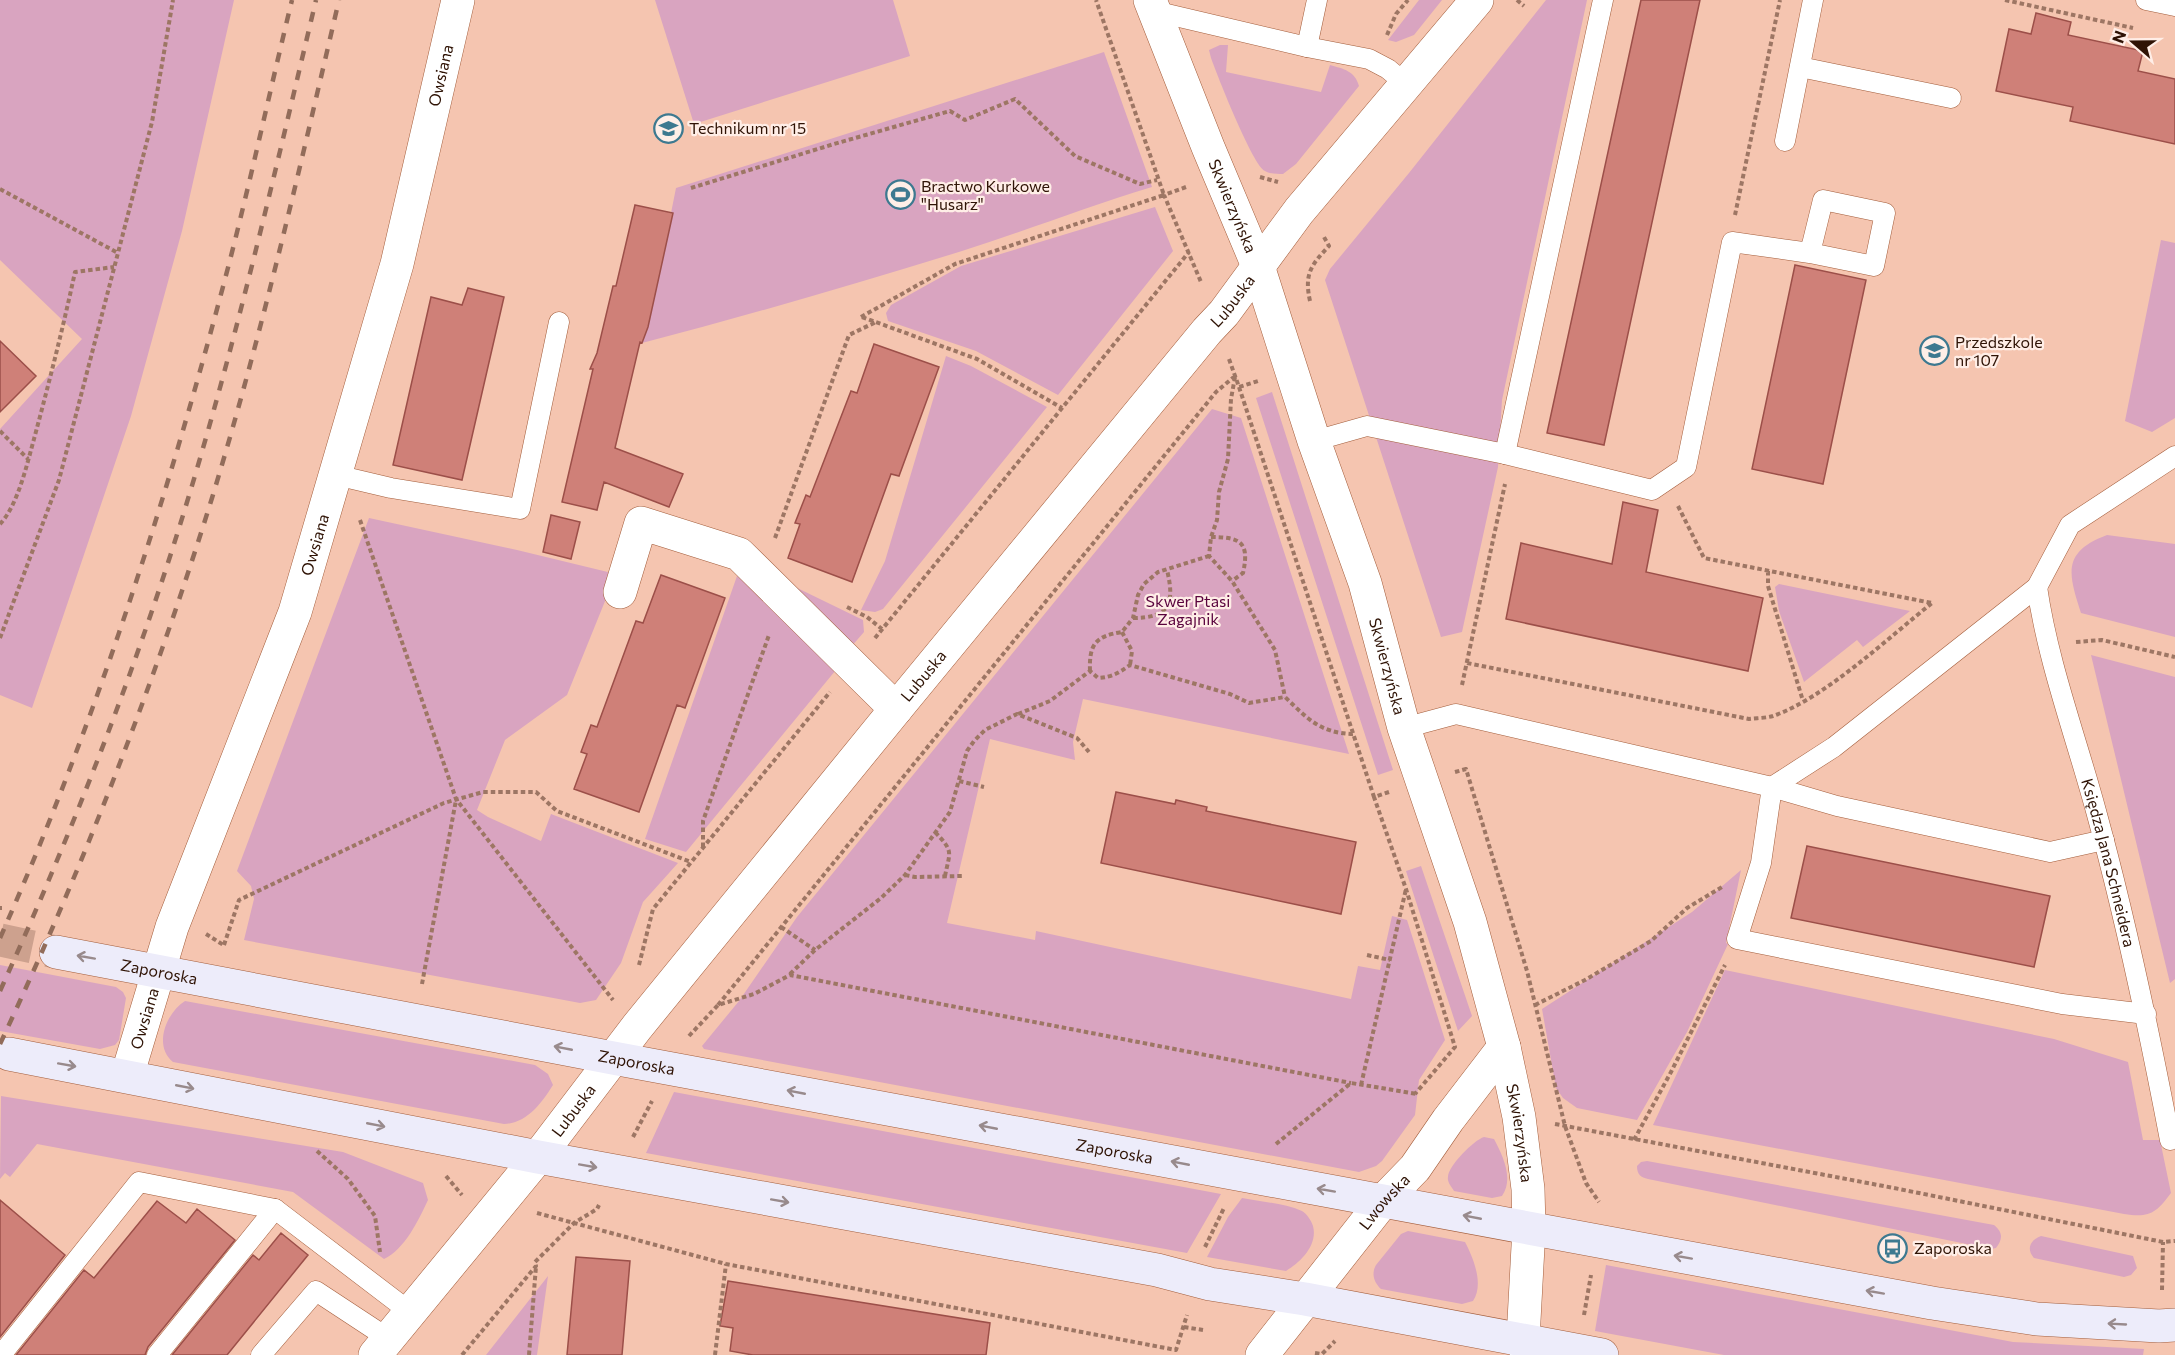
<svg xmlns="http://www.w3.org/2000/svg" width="2175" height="1355" font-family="Commissioner,sans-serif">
	<rect width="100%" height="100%" fill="#f5c5b0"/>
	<path fill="#d9a4c0" d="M0,0H234L182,231L131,416L32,708L0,695V429L82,339L0,260Z
		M655,0H893L910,56L694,124Z
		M1419,0H1442L1414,35L1396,42L1388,40Z
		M1546,0H1587L1502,400L1498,467L1462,632L1441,637L1325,280L1330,269L1409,173Z
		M1220,45H1228L1226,72L1321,92L1330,65C1344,69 1355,71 1359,86L1296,164L1283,174C1278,174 1269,174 1265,171C1253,166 1217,75 1211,58L1209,50Z
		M1104,52L1152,187C1088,206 1026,231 962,251C856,284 749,315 642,343L673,214L671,213L676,188Z
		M1155,207L1173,251L1058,395L976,351L888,321L886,313L891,305L961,266Z
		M2161,240L2175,243V418L2152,432L2125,421Z
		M946,356L971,366L1047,407L883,609L875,612L861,610L885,561Z
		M1272,392L1393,770L1378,775L1256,398Z
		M1212,409L1241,418L1349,754L1083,699L1073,742L1075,760L990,739L947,923L1035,940L1036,931L1351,999L1358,966L1380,970L1392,916L1407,920L1445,1040L1419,1080L1415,1115L1382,1161L1376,1166L1359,1172L704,1049L702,1046L739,1001L797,917Z
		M369,518L517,550L616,574L567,695L505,740L477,810L488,817L541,841L551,814L678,863L643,902L621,963L596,1000L580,1003L244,940L254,899L251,886L237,871Z
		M2107,535L2175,544V637L2081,613C2068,573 2062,552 2107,535Z
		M737,576L840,665L686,852L645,839Z
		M787,583L863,620L864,632L851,647Z
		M1779,584L1910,611L1863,647L1857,640L1804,682L1779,611L1775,587Z
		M2091,655L2175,677V979L2170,983Z
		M1421,866L1472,1016L1458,1031L1406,871Z
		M1741,870L1726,943L1728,944L1687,1032L1637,1120L1577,1108L1563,1098L1556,1088L1542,1009L1692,912Z
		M0,965L116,987L123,992L126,998L119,1040L115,1045L100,1049L0,1031Z
		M1725,970L2054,1039L2128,1062L2143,1140H2160L2171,1193C2156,1213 2150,1218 2124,1214L1653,1125Z
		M185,1001L535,1065L548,1074L553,1085C541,1104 527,1123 504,1124L173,1062C153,1046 166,1013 185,1001Z
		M674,1092L1221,1194L1187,1253L646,1153Z
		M1,1096L343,1152L423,1183L428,1200C418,1221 405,1249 384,1259L293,1192L37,1144L10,1177L5,1173L0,1179Z
		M1484,1137L1494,1139C1503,1156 1514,1179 1502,1196L1492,1198L1454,1191C1451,1186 1447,1182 1448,1177C1448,1166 1474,1140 1484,1137Z
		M1647,1161L1994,1225C2004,1233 2002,1240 1996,1248L1991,1249L1648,1179C1641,1177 1637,1175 1637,1166L1641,1162Z
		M1242,1198C1261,1202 1284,1203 1302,1211C1307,1214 1311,1220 1313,1226C1318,1245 1301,1262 1286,1271L1207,1257L1228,1217Z
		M1408,1231L1465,1242C1474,1259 1484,1285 1473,1301L1462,1304L1381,1289C1374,1282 1371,1274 1376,1265L1401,1234Z
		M2041,1236L2133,1256L2137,1268L2131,1275L2124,1277L2034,1258C2026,1249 2030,1240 2041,1236Z
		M1606,1265L2013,1342L2144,1349L2143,1355H1724L1595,1331Z
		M548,1276L537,1355H486Z"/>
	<path fill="#cf8078" stroke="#9c4f49" stroke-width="1.5" d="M1641,0H1700L1604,445L1547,433Z
		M2036,13L2071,22L2068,35L2143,51L2138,71L2175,79V144L2070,121L2073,107L1996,91L2009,29L2031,34Z
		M635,205L673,213L648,327L642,343L640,342L615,448L683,474L669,507L604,482L597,510L562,502L593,369H590L597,353L613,286H616Z
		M1795,265L1866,280L1823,484L1752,469Z
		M468,288L504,297L462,480L393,465L431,297L462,305Z
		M0,341L36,376L0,412Z
		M874,344L939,367L899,476L891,474L852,582L788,558L800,524L795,523L806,495L810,497L851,391L857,393Z
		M1623,502L1658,510L1646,572L1763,598L1748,671L1506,619L1521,543L1612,564Z
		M551,515L580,522L571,559L543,552Z
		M661,575L725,598L685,708L677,705L639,812L574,789L587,754L581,752L591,725L597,727L636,621L643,623Z
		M1116,792L1175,804L1176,800L1207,807L1206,811L1356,842L1341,914L1101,863Z
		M1807,846L2050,896L2034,967L1791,918Z
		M0,1200L65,1255L0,1337Z
		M157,1201L186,1223L197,1209L235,1240L148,1347L145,1355H16L84,1270L94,1278Z
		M281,1233L308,1255L227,1355H172L253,1255L259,1260Z
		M576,1257L630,1261L622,1355H567Z
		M728,1281L990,1323L986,1355H753L730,1351L733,1328L720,1326Z"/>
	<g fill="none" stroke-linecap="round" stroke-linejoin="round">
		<path stroke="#cda18e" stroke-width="33" stroke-dasharray="33 16" stroke-linecap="butt" d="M0,940L56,952"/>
		<defs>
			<g id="service">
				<path d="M2146,0L2175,6"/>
				<path d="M1154,11L1307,47L1317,0"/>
				<path d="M1307,47L1369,59L1388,69L1406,84"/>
				<path d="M1800,67L1951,98"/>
				<path d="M1785,141L1813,0"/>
				<path d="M1314,441L1367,426L1505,454L1652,490L1686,467L1732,242L1810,253L1874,266L1885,213L1823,200L1810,253"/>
				<path d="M1505,454L1603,0"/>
				<path d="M336,475L391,488L520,509L559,322"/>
				<path id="s1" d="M2037,587C2048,663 2076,737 2096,811C2126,920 2149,1030 2170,1140"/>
				<path d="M1404,728L1456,714L1772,787L1837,806L2050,852L2104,840"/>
				<path d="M2146,1014L2062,1004L1737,939L1761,863L1772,787L1834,747L2037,587L2070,525L2175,456"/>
				<path d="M1,1355L139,1182L275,1209L410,1312"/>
				<path d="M157,1355L275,1209"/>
				<path d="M261,1355L316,1291L389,1339"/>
			</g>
			<g id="minor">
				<path id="s2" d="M1150,0L1208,147L1258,266L1314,441L1365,583L1404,728L1470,922L1504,1047L1519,1117L1528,1189L1529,1228L1523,1339L1527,1355"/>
				<path d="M620,592L641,523L739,554L896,709"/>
				<path id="s3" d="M127,1076L172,927L295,612L397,264L458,0"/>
				<path id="s4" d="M375,1355L538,1157L637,1027L896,709L1207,331L1224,313L1299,211L1477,0"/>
				<path id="s5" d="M1262,1355L1383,1201L1415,1168L1448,1120L1504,1047"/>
			</g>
			<g id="secondary">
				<path id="s6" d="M56,952L613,1058L1932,1303L2037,1319L2159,1326L2175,1325"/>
				<path d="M9,1054L538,1157L1157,1270L1210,1284L1305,1299L1602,1355"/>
			</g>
		</defs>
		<use href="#service" stroke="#a35d3b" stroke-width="21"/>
		<use href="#minor" stroke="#a35d3b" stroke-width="34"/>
		<use href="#secondary" stroke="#a35d3b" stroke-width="34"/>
		<path stroke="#9d7664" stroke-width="4" stroke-dasharray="4.5 3" stroke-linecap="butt" d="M1517,0L1524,6
			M2005,0L2133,28
			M1387,35L1396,14L1408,0
			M1260,177L1278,182
			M1186,187L1164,195L1201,282
			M691,188L834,144L950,111L965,120L1015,99L1075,156L1140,184L1157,180
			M0,189L118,253
			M1735,215L1780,0
			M1310,301C1304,274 1311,265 1329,246L1324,237
			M861,317L955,264L1164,195L1096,0
			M862,317L977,359L1062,408
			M1229,359L1239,387L1258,381
			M1235,377L1231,399L1228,459L1219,492L1217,520L1211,537L1209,556L1232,581L1275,650L1285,697
			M1239,387L1374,797
			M0,431L28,459
			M1678,506L1704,558L1932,603
			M360,520L456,799L613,1000
			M0,524C18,505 27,464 34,439C49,383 63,328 75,272L114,267
			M1211,537C1240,537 1250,542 1243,573L1232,581
			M775,538L849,335L876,322
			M1768,571V586L1803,701
			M847,607L867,617L882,629
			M1133,618C1170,618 1175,603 1167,570
			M1122,632L1132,651L1130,665
			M0,638L59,480L152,122L173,0
			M875,638L1189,252
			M2076,642L2102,640L2175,657
			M1467,663L1749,719C1757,718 1766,718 1773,716C1825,698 1888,638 1932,603
			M1090,671C1089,645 1095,636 1122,632L1133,618L1138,595L1144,584L1158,572L1209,556
			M1462,685L1505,484
			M1018,714L1050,701L1090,671L1098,678C1112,677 1119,673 1130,665L1230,694L1249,703L1285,697C1308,719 1320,733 1353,734
			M1455,772L1466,769L1527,971L1565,1126L1586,1183L1599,1202
			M959,781L984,787
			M1389,792L1374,797L1406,889L1455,1047L1415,1094
			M935,832C954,852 950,851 945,876
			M703,847V821L769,635
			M905,875L915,877L963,876
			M0,908H2
			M781,927L815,950
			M206,934L225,946
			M224,945L239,900L444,803L483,792H536L557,811L691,862
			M1367,955L1390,960
			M639,965L653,909L830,692
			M790,974L815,950L881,898L905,875L950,812L967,751L974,741L985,730L1017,714L1077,738L1089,752
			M422,984L456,800
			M718,1005L1216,392L1235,376
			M1535,1005L1585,980L1651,941L1687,908L1722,887
			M689,1036L718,1005L754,994L790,975L1351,1083
			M1361,1085L1406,889
			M1555,1124L1894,1188L2163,1242L2175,1241
			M633,1137L652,1101
			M1634,1140L1671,1072L1725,965
			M1276,1144L1351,1083L1417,1094
			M317,1151L348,1179L375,1216L380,1252
			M446,1176L462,1195
			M537,1213L726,1264L1176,1350L1187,1315
			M1205,1247L1224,1208
			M2162,1290L2163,1242
			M1584,1315L1591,1275
			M1184,1327L1203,1330
			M1315,1353L1322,1354L1335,1341
			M462,1355L536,1266L535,1262L574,1223L597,1209L599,1205
			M529,1355L536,1266
			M715,1355L726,1264"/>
		<use href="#service" stroke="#fff" stroke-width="20"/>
		<use href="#minor" stroke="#fff" stroke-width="33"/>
		<use href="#secondary" stroke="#edecfa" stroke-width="33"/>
		<path stroke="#926c5a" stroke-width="4.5" stroke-dasharray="10 10" stroke-linecap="butt" d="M0,938C97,720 170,490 230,260C252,174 271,86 292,0
			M0,991C60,859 114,725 160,587C224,395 269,197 316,0
			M0,1044C83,867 154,685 212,498C262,334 300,167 339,0"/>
	</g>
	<defs><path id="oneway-shaft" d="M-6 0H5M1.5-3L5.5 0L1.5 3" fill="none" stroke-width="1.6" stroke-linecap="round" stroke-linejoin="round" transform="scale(1.5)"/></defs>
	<g stroke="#988a8c">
		<use href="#oneway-shaft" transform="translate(86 957) rotate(-170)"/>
		<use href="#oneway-shaft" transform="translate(563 1048) rotate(-169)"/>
		<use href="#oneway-shaft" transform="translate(67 1065) rotate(10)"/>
		<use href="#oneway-shaft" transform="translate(185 1087) rotate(11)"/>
		<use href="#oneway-shaft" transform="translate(796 1092) rotate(-169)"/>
		<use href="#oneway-shaft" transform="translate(376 1125) rotate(11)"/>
		<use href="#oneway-shaft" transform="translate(988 1127) rotate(-169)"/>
		<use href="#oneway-shaft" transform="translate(1180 1163) rotate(-169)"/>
		<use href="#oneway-shaft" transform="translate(588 1166) rotate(10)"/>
		<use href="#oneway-shaft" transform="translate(1326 1190) rotate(-170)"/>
		<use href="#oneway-shaft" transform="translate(780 1201) rotate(10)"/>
		<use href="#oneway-shaft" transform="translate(1472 1217) rotate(-169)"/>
		<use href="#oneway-shaft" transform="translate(1683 1257) rotate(-170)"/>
		<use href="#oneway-shaft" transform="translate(1875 1292) rotate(-170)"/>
		<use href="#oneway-shaft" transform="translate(2117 1324) rotate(-177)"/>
	</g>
	<defs>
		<symbol id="school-ring" viewBox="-11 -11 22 22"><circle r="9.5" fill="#ffeee7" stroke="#3d7990" stroke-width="1.5"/><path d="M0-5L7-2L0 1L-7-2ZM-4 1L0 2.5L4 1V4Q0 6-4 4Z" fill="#3d7990"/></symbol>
		<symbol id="stadium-ring" viewBox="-11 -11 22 22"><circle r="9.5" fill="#ffeee7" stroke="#3d7990" stroke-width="1.5"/><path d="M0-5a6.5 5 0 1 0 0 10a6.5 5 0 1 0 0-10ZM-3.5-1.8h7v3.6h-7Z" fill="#3d7990"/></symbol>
		<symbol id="bus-ring" viewBox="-11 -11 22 22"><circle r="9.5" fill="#ffeee7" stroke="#3d7990" stroke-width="1.5"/><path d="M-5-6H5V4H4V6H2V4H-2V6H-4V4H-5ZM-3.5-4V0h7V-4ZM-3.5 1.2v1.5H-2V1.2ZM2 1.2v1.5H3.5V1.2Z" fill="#3d7990"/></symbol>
	</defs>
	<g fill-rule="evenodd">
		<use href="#school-ring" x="652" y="112" width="33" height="33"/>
		<use href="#stadium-ring" x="884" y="178" width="33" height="33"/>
		<use href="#school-ring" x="1918" y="334" width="33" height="33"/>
		<use href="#bus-ring" x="1876" y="1232" width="33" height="33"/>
	</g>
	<g text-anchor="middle" stroke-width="4.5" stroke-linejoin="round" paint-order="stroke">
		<g font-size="16" fill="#2f1305" stroke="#ffeee7">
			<text dy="6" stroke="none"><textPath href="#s3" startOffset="1050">Owsiana</textPath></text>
			<text dy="6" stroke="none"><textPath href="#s2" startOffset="222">Skwierzyńska</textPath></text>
			<text dy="6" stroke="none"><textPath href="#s4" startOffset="1359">Lubuska</textPath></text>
			<text dy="6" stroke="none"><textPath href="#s3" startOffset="564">Owsiana</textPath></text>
			<text dy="6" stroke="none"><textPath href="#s2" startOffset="708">Skwierzyńska</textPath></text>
			<text dy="6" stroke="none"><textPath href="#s4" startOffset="873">Lubuska</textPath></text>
			<text dy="6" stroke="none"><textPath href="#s1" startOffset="285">Księdza Jana Schneidera</textPath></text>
			<text dy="6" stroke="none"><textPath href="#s6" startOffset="105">Zaporoska</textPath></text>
			<text dy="6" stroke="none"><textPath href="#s3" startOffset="60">Owsiana</textPath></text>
			<text dy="6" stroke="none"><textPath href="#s6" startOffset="591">Zaporoska</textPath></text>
			<text dy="6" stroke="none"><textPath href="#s4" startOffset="315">Lubuska</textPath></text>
			<text dy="6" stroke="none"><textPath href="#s2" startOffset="1194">Skwierzyńska</textPath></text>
			<text dy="6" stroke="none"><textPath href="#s6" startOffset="1077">Zaporoska</textPath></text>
			<text dy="6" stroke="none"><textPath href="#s5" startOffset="196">Lwowska</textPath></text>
		</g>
		<g font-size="16" fill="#2f1305" stroke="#ffeee7" text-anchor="start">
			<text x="689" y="134">Technikum nr 15</text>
			<text x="921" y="192">Bractwo Kurkowe<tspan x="921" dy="18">"Husarz"</tspan></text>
			<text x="1955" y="348">Przedszkole<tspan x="1955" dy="18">nr 107</tspan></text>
			<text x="1914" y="1254">Zaporoska</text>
		</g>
		<g font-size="16" fill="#5a033e" stroke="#ffeee7">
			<text x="1188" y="607">Skwer Ptasi<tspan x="1188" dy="18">Zagajnik</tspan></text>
		</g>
	</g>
	<g transform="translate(2133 42) rotate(290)" stroke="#ffeee7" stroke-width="4.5" paint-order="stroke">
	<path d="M0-4.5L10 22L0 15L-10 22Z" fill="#2f1305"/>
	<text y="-9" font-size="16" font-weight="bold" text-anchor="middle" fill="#2f1305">N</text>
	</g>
</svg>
